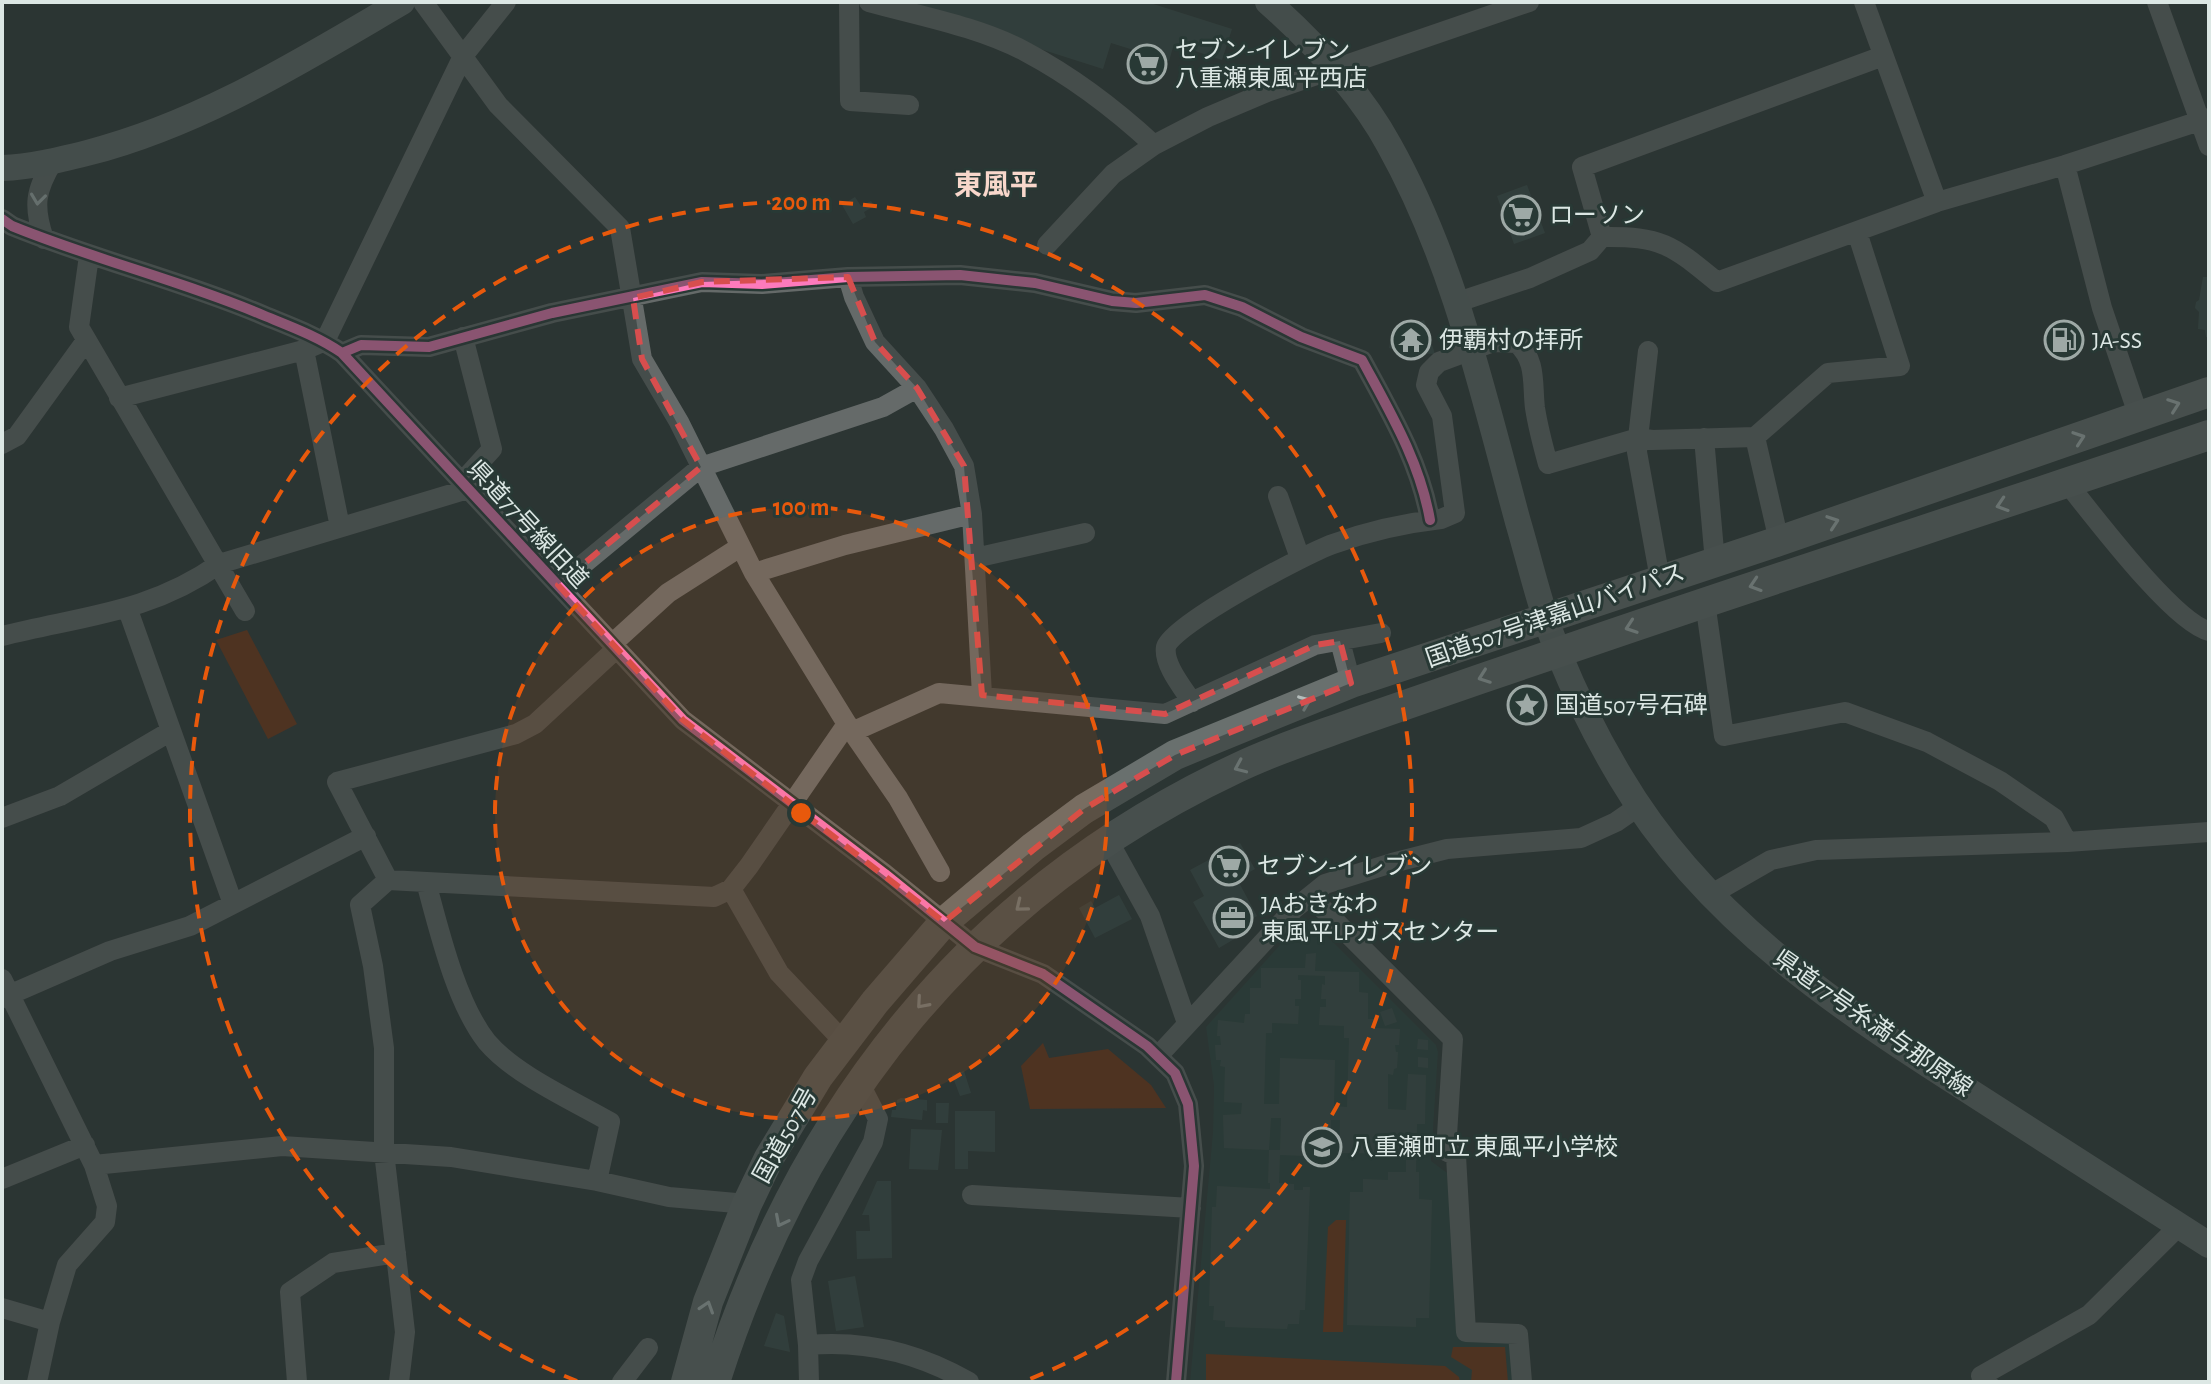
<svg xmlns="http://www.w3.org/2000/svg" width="2211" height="1384" font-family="'Alegreya Sans','Noto Sans JP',sans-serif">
	<rect width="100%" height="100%" fill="#2c3533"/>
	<path fill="#29413c" d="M1314,923L1436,1045L1438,1052L1431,1161L1450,1175L1459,1340L1511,1341L1514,1382H1190L1213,1132L1214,1086L1206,1027L1298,925Z"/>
	<path fill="#78310d" d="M247,630L297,724L268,739L216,640Z
		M1043,1043L1049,1058L1108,1049L1151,1085L1166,1108L1030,1109L1021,1066Z
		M1336,1220H1346L1343,1332H1323L1328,1227Z
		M1453,1347H1505L1508,1382H1471L1472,1370L1451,1357Z
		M1206,1354L1445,1366L1459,1377L1460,1382H1206Z"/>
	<path fill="#394b47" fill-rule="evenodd" d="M904,2H1147L1232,29L1222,60L1174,44L1169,61L1111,43L1103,69L903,5Z
		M1527,185L1545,233L1514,244L1497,196Z
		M855,197L861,206L871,201L874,206L864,212L866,217L853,224L842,205Z
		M2203,277H2209V337H2206L2205,330L2198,329L2199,312L2195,308L2196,302L2199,300Z
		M1424,320L1435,354L1408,353L1389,348L1392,333Z
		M1240,843L1255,869L1237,879L1257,916L1232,930L1236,938L1219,948L1193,902L1204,896L1190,870Z
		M1119,895L1132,919L1095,938L1079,908L1091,901L1095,908Z
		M1316,953L1315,971L1359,972V992L1368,993V1019H1374V1028L1400,1029L1399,1045H1395L1396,1052H1398L1397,1068L1394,1069L1393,1075L1388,1074V1109L1406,1110L1408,1074L1426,1075L1425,1124H1417L1416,1172H1419V1199L1432,1200L1429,1318H1416V1327L1347,1325L1350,1192H1363V1179L1388,1180V1172H1406V1154L1339,1153L1340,1120H1331L1330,1157L1280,1155L1279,1183L1294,1184V1190H1303V1187H1310L1305,1310H1300L1299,1324H1288L1287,1329L1225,1327V1321L1213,1320L1214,1306H1209L1212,1207H1216L1217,1186L1270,1189V1183H1268L1269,1150L1224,1148L1223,1115L1241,1114L1242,1103L1224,1102L1225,1067L1220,1066L1221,1060H1216L1215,1045H1221L1220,1036H1217L1218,1020L1244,1023L1245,1014H1250V988H1261V968H1305L1306,954ZM1298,975L1325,976V985L1322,984L1321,999H1326V1007H1320L1319,1025L1344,1026V1038H1349L1347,1107L1334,1106L1335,1060L1280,1058L1279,1104H1264L1266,1033H1272V1023L1298,1024L1299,1006H1295V999H1301V980H1298ZM1271,1118H1281L1280,1150H1269Z
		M1392,1008L1397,1022L1385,1026L1380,1012Z
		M1418,1039L1428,1040V1050L1417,1049Z
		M1418,1057L1428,1058V1068L1418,1067Z
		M964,1071L971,1093L960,1096L952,1075Z
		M901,1098L927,1100V1111L923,1110L922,1120L891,1117L892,1110H896L897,1100Z
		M936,1103H949L948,1123H936Z
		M955,1111H995V1152L968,1151V1169H955Z
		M911,1129L942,1130L938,1170L909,1169Z
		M877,1181H891L892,1258L857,1259L856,1231H870L869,1215H862Z
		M855,1276L864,1327L836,1331L828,1281Z
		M776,1313L784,1316L790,1352L764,1346Z"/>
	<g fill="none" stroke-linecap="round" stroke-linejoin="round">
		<path stroke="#656a69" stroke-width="20" d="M423,2L498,105L620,228L642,359L679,422L754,573L847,724L898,798L940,872
			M849,2L850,101L909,105
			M869,2C920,16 980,27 1026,52C1073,77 1115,109 1154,145
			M1864,2L1937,202
			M2157,2L2209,146
			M1883,56L1582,167L1602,237C1662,236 1672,245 1717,282L1937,202L2065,165L2209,118
			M2065,165L2102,308L2139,417
			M2,219L12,226C95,260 183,281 265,316C292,327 319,337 342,353L683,720L885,874L975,947L1043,974L1147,1046L1175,1073L1188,1104L1194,1166L1176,1382
			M44,239C33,206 35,191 53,161
			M1047,245L1113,174L1154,145L1208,117L1267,92L1529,2
			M89,256L79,327L245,611
			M848,277L854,297L875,342L917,388L944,429L964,466L972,514L982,695
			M1455,303L1530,278L1590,251L1602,237
			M304,350L340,527
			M1648,351L1638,438L1652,440L1755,437
			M342,353L361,345L429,347L552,313L702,282L762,284L848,277L960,275L1035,283L1112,301L1136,303L1205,295L1242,307L1301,337L1362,360C1390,412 1420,462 1430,520
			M119,398L304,350L325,341L463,56L506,2
			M1704,438L1715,562
			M2,444L17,436L85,342
			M462,482L492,449L463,337
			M2067,483C2093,515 2174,623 2209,631
			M1278,496L1300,558
			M1779,541L1755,437L1828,373L1900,366L1857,232
			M975,558L1085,533
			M754,573L845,545L972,514
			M558,585L701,467L883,407L917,388
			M1705,602L1724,736L1845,712L1927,742L2000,781L2054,818L2067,842
			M128,610L233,904
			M2,636C81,616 150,613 219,564L468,489
			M1340,641L1351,683
			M612,644L668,593L740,547
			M1192,702C1183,688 1163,664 1166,647C1171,625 1307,553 1333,544C1366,532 1406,523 1441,519L1455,513L1442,416L1426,385L1429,372L1439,362L1493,342L1517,343C1537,361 1532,384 1535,408C1538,427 1543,446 1548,464L1638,438L1637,452L1660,579
			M852,732L939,693L1165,714L1315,645L1381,633
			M2,818L60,796L171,731
			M1108,840L1150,916L1187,1023
			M388,880L337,782L516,734L535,724L616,649
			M426,882C439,930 456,1003 487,1042C515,1075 572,1100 610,1122L597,1181
			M731,889L779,973L844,1042
			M1710,895L1771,860L1816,850L2067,842L2209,832
			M1310,896L1453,1039L1446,1151L1456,1156L1466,1332L1518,1334L1522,1382
			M2,979L94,1165L107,1206L105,1222L67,1265L50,1322L37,1382
			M2,998L110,951L190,926L366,836
			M1158,1056L1294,909L1325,884L1392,863L1447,849L1581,838L1616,822L1639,806
			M94,1165L282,1146L451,1157L597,1181L669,1197L747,1204
			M2,1179L85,1145
			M972,1195L1191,1208
			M2,1308L50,1322
			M808,1345C865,1340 919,1353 969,1382
			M297,1382L290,1292L333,1263L396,1253
			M399,1382L405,1332L384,1152V1048L373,966L360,905L388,880L714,897L731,889L749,866L847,724
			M622,1382L648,1348
			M809,1382L808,1345L801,1280L808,1261L873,1142L878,1119L859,1082
			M1988,1382L1981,1376L2089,1315L2179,1226"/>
		<path stroke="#636b69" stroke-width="26" d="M1268,2C1314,43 1359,90 1389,145C1454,261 1483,394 1518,522C1531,566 1541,612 1559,654C1576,696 1597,738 1621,778C1706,922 1845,1012 1983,1100C2058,1148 2133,1197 2209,1245
			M2,168C31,167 59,160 87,153C201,124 301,61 402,2"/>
		<path stroke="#69706e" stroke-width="30" d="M686,1382L708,1302L747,1204L769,1158L818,1077L875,1002L944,922L1033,847L1084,809L1175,755L1351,683L1779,541L2209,392
			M715,1382C803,1106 973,892 1237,768C1276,749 1318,736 1359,721C1430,696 1500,672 1571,648C1783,575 1997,507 2209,435"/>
		<defs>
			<path id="cycleway" d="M2,219L12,226C95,260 183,281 265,316C292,327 319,337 342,353L683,720L885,874L975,947L1043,974L1147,1046L1175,1073L1188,1104L1194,1166L1176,1382
				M342,353L361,345L429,347L552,313L702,282L762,284L848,277L960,275L1035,283L1112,301L1136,303L1205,295L1242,307L1301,337L1362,360C1390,412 1420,462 1430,520"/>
		</defs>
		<use href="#cycleway" stroke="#283935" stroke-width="15"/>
		<use href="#cycleway" stroke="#fd7abc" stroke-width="10"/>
	</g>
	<defs><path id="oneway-chevron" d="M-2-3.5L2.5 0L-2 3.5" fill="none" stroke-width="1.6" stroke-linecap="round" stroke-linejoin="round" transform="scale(2)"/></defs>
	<use stroke="#acb5b3" href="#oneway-chevron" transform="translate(38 199) rotate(97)"/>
	<g stroke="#b4bdbb">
		<use href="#oneway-chevron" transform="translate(2174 405) rotate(-20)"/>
		<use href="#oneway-chevron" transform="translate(2079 438) rotate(-19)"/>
		<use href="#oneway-chevron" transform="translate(2002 505) rotate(162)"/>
		<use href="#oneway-chevron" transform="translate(1833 522) rotate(-19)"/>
		<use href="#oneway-chevron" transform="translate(1755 585) rotate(162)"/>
		<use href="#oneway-chevron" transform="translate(1631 627) rotate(161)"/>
		<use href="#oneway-chevron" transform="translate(1484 677) rotate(160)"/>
		<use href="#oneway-chevron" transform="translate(1305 702) rotate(-22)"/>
		<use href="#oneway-chevron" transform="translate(1240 767) rotate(156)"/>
		<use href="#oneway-chevron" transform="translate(1021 906) rotate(141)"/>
		<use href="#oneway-chevron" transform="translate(922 1003) rotate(131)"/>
		<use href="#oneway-chevron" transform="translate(781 1221) rotate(117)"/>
		<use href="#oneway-chevron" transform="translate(707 1307) rotate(-72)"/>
	</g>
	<path d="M0 0H2211V1384H0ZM848,277L875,342L917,388L964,466L982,695L1165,714L1315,645L1340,641L1351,683L1175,755L1084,809L944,922L683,720L558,585L701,467L642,359L633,298L702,282Z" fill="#2c3533" fill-opacity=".55" fill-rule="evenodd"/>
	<path fill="none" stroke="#d74e4e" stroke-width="6" stroke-dasharray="16 10" stroke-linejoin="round" d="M848,277L875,342L917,388L964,466L982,695L1165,714L1315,645L1340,641L1351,683L1175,755L1084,809L944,922L683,720L558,585L701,467L642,359L633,298L702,282Z"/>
	<circle cx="801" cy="813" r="306" fill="#e8590c" fill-opacity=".12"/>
	<g fill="none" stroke="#e8590c" stroke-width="4" stroke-dasharray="14 10">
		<circle cx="801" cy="813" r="306"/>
		<path d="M577 1381A611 611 0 1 1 1025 1381"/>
	</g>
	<defs>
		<symbol id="supermarket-ring" viewBox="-11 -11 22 22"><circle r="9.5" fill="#283935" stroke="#9ea9a6" stroke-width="1.5"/><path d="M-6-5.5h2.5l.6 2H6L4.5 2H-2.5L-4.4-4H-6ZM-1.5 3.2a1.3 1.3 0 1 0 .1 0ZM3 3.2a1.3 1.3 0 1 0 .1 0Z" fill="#9ea9a6"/></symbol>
		<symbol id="temple-ring" viewBox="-11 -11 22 22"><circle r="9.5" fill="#283935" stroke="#9ea9a6" stroke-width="1.5"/><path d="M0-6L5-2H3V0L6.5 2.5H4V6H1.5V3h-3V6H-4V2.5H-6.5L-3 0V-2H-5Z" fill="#9ea9a6"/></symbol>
		<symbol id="fuel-ring" viewBox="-11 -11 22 22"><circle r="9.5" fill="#283935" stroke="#9ea9a6" stroke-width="1.5"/><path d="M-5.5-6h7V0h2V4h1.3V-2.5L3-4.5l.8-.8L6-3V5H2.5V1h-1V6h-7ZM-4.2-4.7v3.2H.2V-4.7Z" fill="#9ea9a6"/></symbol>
		<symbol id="sight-ring" viewBox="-11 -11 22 22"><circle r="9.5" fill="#283935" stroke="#9ea9a6" stroke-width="1.5"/><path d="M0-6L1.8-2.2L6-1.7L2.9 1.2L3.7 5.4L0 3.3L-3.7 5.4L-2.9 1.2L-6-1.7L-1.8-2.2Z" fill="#9ea9a6"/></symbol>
		<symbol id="office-ring" viewBox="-11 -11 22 22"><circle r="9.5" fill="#283935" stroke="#9ea9a6" stroke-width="1.5"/><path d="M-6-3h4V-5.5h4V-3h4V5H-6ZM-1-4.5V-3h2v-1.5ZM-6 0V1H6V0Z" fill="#9ea9a6"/></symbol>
		<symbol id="school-ring" viewBox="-11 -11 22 22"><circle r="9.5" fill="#283935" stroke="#9ea9a6" stroke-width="1.5"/><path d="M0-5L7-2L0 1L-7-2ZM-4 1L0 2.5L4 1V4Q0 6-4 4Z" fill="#9ea9a6"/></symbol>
	</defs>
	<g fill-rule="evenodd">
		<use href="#supermarket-ring" x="1125" y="42" width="44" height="44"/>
		<use href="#supermarket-ring" x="1499" y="193" width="44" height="44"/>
		<use href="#temple-ring" x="1389" y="318" width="44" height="44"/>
		<use href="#fuel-ring" x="2042" y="318" width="44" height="44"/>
		<use href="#sight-ring" x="1505" y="683" width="44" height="44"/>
		<use href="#supermarket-ring" x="1207" y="844" width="44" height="44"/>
		<use href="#office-ring" x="1211" y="896" width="44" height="44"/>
		<use href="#school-ring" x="1300" y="1125" width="44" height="44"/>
	</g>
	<g text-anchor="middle" stroke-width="6" stroke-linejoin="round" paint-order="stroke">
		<g font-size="24" fill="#dce7e4" stroke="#283935" text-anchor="start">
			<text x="1175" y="58">セブン-イレブン<tspan x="1175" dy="28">八重瀬東風平西店</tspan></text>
			<text x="1549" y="223">ローソン</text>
			<text x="1439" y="348">伊覇村の拝所</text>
			<text x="2092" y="348">JA-SS</text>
			<text x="1555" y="713">国道507号石碑</text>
			<text x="1257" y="874">セブン-イレブン</text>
			<text x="1261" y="912">JAおきなわ<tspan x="1261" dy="28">東風平LPガスセンター</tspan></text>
			<text x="1350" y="1155">八重瀬町立 東風平小学校</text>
		</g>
		<g font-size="24" fill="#dce7e4" stroke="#283935">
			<text transform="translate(528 524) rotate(47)" y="8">県道77号線旧道</text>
			<text transform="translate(1555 615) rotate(-19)" y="8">国道507号津嘉山バイパス</text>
			<text transform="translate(1873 1023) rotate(35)" y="8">県道77号糸満与那原線</text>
			<text transform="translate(785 1135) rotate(-61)" y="8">国道507号</text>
		</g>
		<g font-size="28" font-weight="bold" fill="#f7d7cb" stroke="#283935">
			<text x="996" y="194">東風平</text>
		</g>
	</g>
	<circle cx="801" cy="813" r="12" fill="#e8590c" stroke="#283935" stroke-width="4"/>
	<g font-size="24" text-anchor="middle" font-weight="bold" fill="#e8590c" stroke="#283935" stroke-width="6" stroke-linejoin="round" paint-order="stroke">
		<text x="801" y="210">200 m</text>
		<text x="801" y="515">100 m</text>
	</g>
	<rect width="2211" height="1384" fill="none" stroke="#dce7e4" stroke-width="8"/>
</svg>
